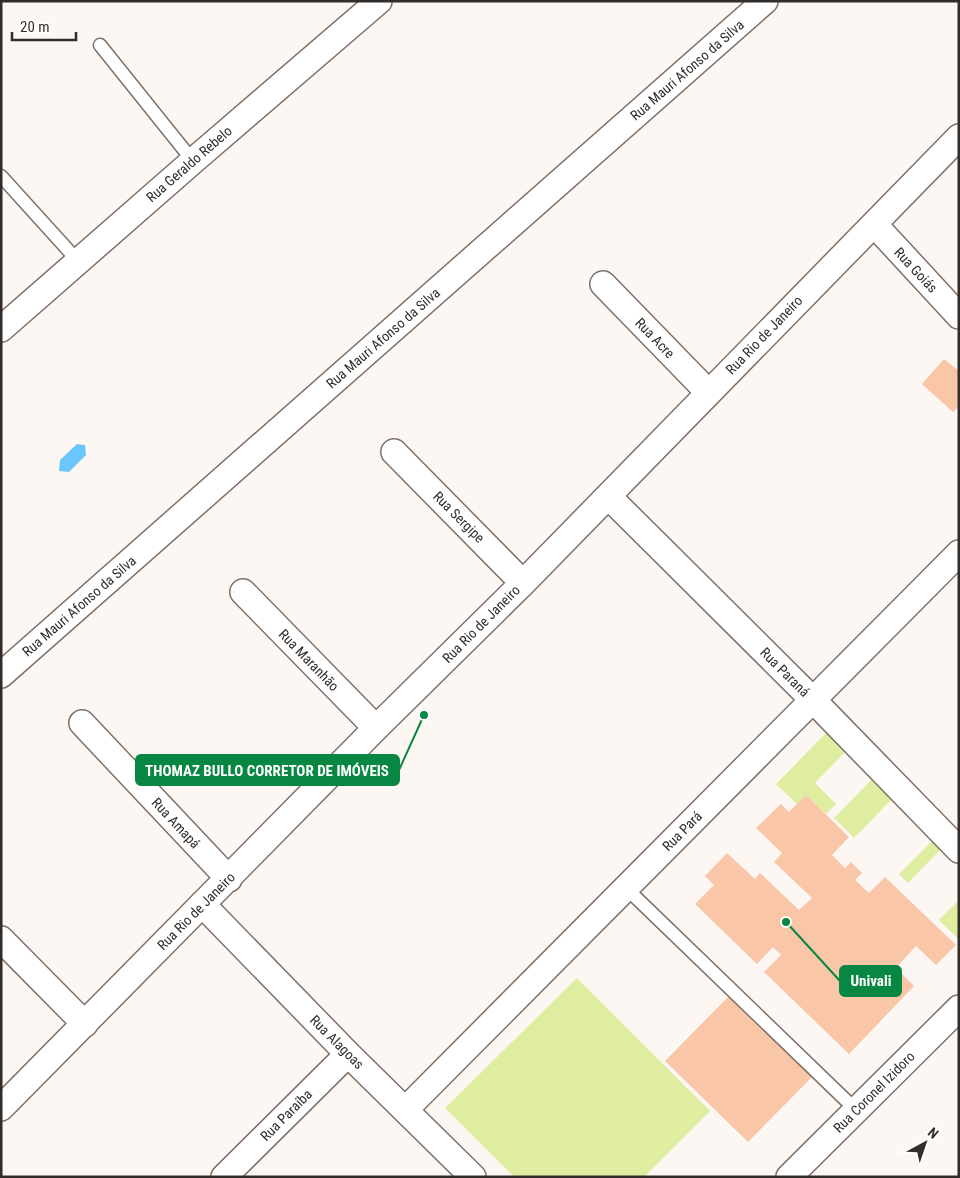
<svg xmlns="http://www.w3.org/2000/svg" width="960" height="1178" font-family="'Roboto Condensed',sans-serif">
	<rect width="100%" height="100%" fill="#fdf7f3"/>
	<path fill="#dfeda1" d="M828,731L847,750L815,783L836,804L826,814L806,795L797,804L776,784Z
		M874,777L894,797L854,838L834,818Z
		M935,838L944,846L908,883L899,874Z
		M959,900V940L939,920Z
		M577,978L710,1111L644,1177H514L445,1108Z"/>
	<path fill="#6bc6fe" d="M77,444L85,445L86,455L69,472L59,471L60,460Z"/>
	<path fill="#f9c6a8" d="M944,359L959,371V406L953,412L922,384Z
		M806,795L849,837L832,855L845,868L851,862L862,873L855,880L869,893L885,877L956,945L936,965L916,946L896,968L914,986L849,1054L764,972L781,955L773,947L757,964L695,904L714,885L705,876L727,853L755,879L760,873L799,910L812,898L774,862L782,853L756,828L781,804L789,812Z
		M730,995L813,1076L748,1142L665,1061Z"/>
	<g fill="none" stroke-linecap="round" stroke-linejoin="round">
		<defs>
			<path id="lane" d="M100,45L193,161
				M1,176L78,261
				M626,888L856,1110"/>
			<path id="street" d="M874,224L959,316
				M603,284L708,392
				M1,329L193,161L379,1
				M394,452L523,583
				M608,496L813,700L959,850
				M243,592L376,728
				M1,675L765,1
				M82,723L229,879
				M202,904L348,1054L473,1177
				M1,939L85,1024
				M1,1108L376,728L523,583L959,137
				M406,1109L959,553
				M224,1177L348,1054
				M789,1177L959,1008"/>
		</defs>
		<use href="#lane" stroke="#7f716a" stroke-width="15"/>
		<use href="#street" stroke="#7f716a" stroke-width="28"/>
		<use href="#lane" stroke="#fff" stroke-width="12"/>
		<use href="#street" stroke="#fff" stroke-width="25"/>
	</g>
	<g text-anchor="middle" stroke-width="5" stroke-linejoin="round" paint-order="stroke">
		<g font-size="14" fill="#332d2a" stroke="#fff">
			<text transform="translate(687 70) rotate(-41)" y="5">Rua Mauri Afonso da Silva</text>
			<text transform="translate(189 164) rotate(-41)" y="5">Rua Geraldo Rebelo</text>
			<text transform="translate(916 270) rotate(47)" y="5">Rua Goiás</text>
			<text transform="translate(764 335) rotate(-46)" y="5">Rua Rio de Janeiro</text>
			<text transform="translate(383 338) rotate(-41)" y="5">Rua Mauri Afonso da Silva</text>
			<text transform="translate(655 338) rotate(46)" y="5">Rua Acre</text>
			<text transform="translate(459 517) rotate(45)" y="5">Rua Sergipe</text>
			<text transform="translate(79 606) rotate(-41)" y="5">Rua Mauri Afonso da Silva</text>
			<text transform="translate(481 624) rotate(-45)" y="5">Rua Rio de Janeiro</text>
			<text transform="translate(309 660) rotate(46)" y="5">Rua Maranhão</text>
			<text transform="translate(785 672) rotate(45)" y="5">Rua Paraná</text>
			<text transform="translate(176 823) rotate(47)" y="5">Rua Amapá</text>
			<text transform="translate(682 831) rotate(-45)" y="5">Rua Pará</text>
			<text transform="translate(196 911) rotate(-45)" y="5">Rua Rio de Janeiro</text>
			<text transform="translate(337 1042) rotate(45)" y="5">Rua Alagoas</text>
			<text transform="translate(874 1092) rotate(-45)" y="5">Rua Coronel Izidoro</text>
			<text transform="translate(286 1115) rotate(-45)" y="5">Rua Paraíba</text>
		</g>
	</g>
	<path fill="none" stroke="#088742" stroke-width="2" d="M424 715L399 770M786 922L840 981"/>
	<g fill="#088742" stroke="#fff" stroke-width="2">
		<circle cx="424" cy="715" r="5"/>
		<circle cx="786" cy="922" r="5"/>
	</g>
	<g fill="#088742" stroke="#088742" stroke-width="2">
		<rect x="136" y="755" width="263" height="30" rx="5"/>
		<rect x="840" y="966" width="61" height="30" rx="5"/>
	</g>
	<g font-size="15" text-anchor="middle" font-weight="bold" fill="#fff">
		<text x="267" y="776">THOMAZ BULLO CORRETOR DE IMÓVEIS</text>
		<text x="871" y="986">Univali</text>
	</g>
	<rect width="960" height="1178" fill="none" stroke="#332d2a" stroke-width="5"/>
	<g transform="translate(925 1143) rotate(40)" stroke="#ffffff" stroke-width="4" paint-order="stroke">
	<path d="M0-4L9 19L0 12L-9 19Z" fill="#332d2a"/>
	<text y="-8" font-size="14" font-weight="bold" text-anchor="middle" fill="#332d2a">N</text>
	</g>
	<path d="M12 32v8h64v-8" fill="none" stroke="#332d2a" stroke-width="2.5"/>
	<text x="20" y="32" font-size="15" fill="#332d2a" stroke="#ffffff" stroke-width="4" paint-order="stroke">20 m</text>
</svg>
